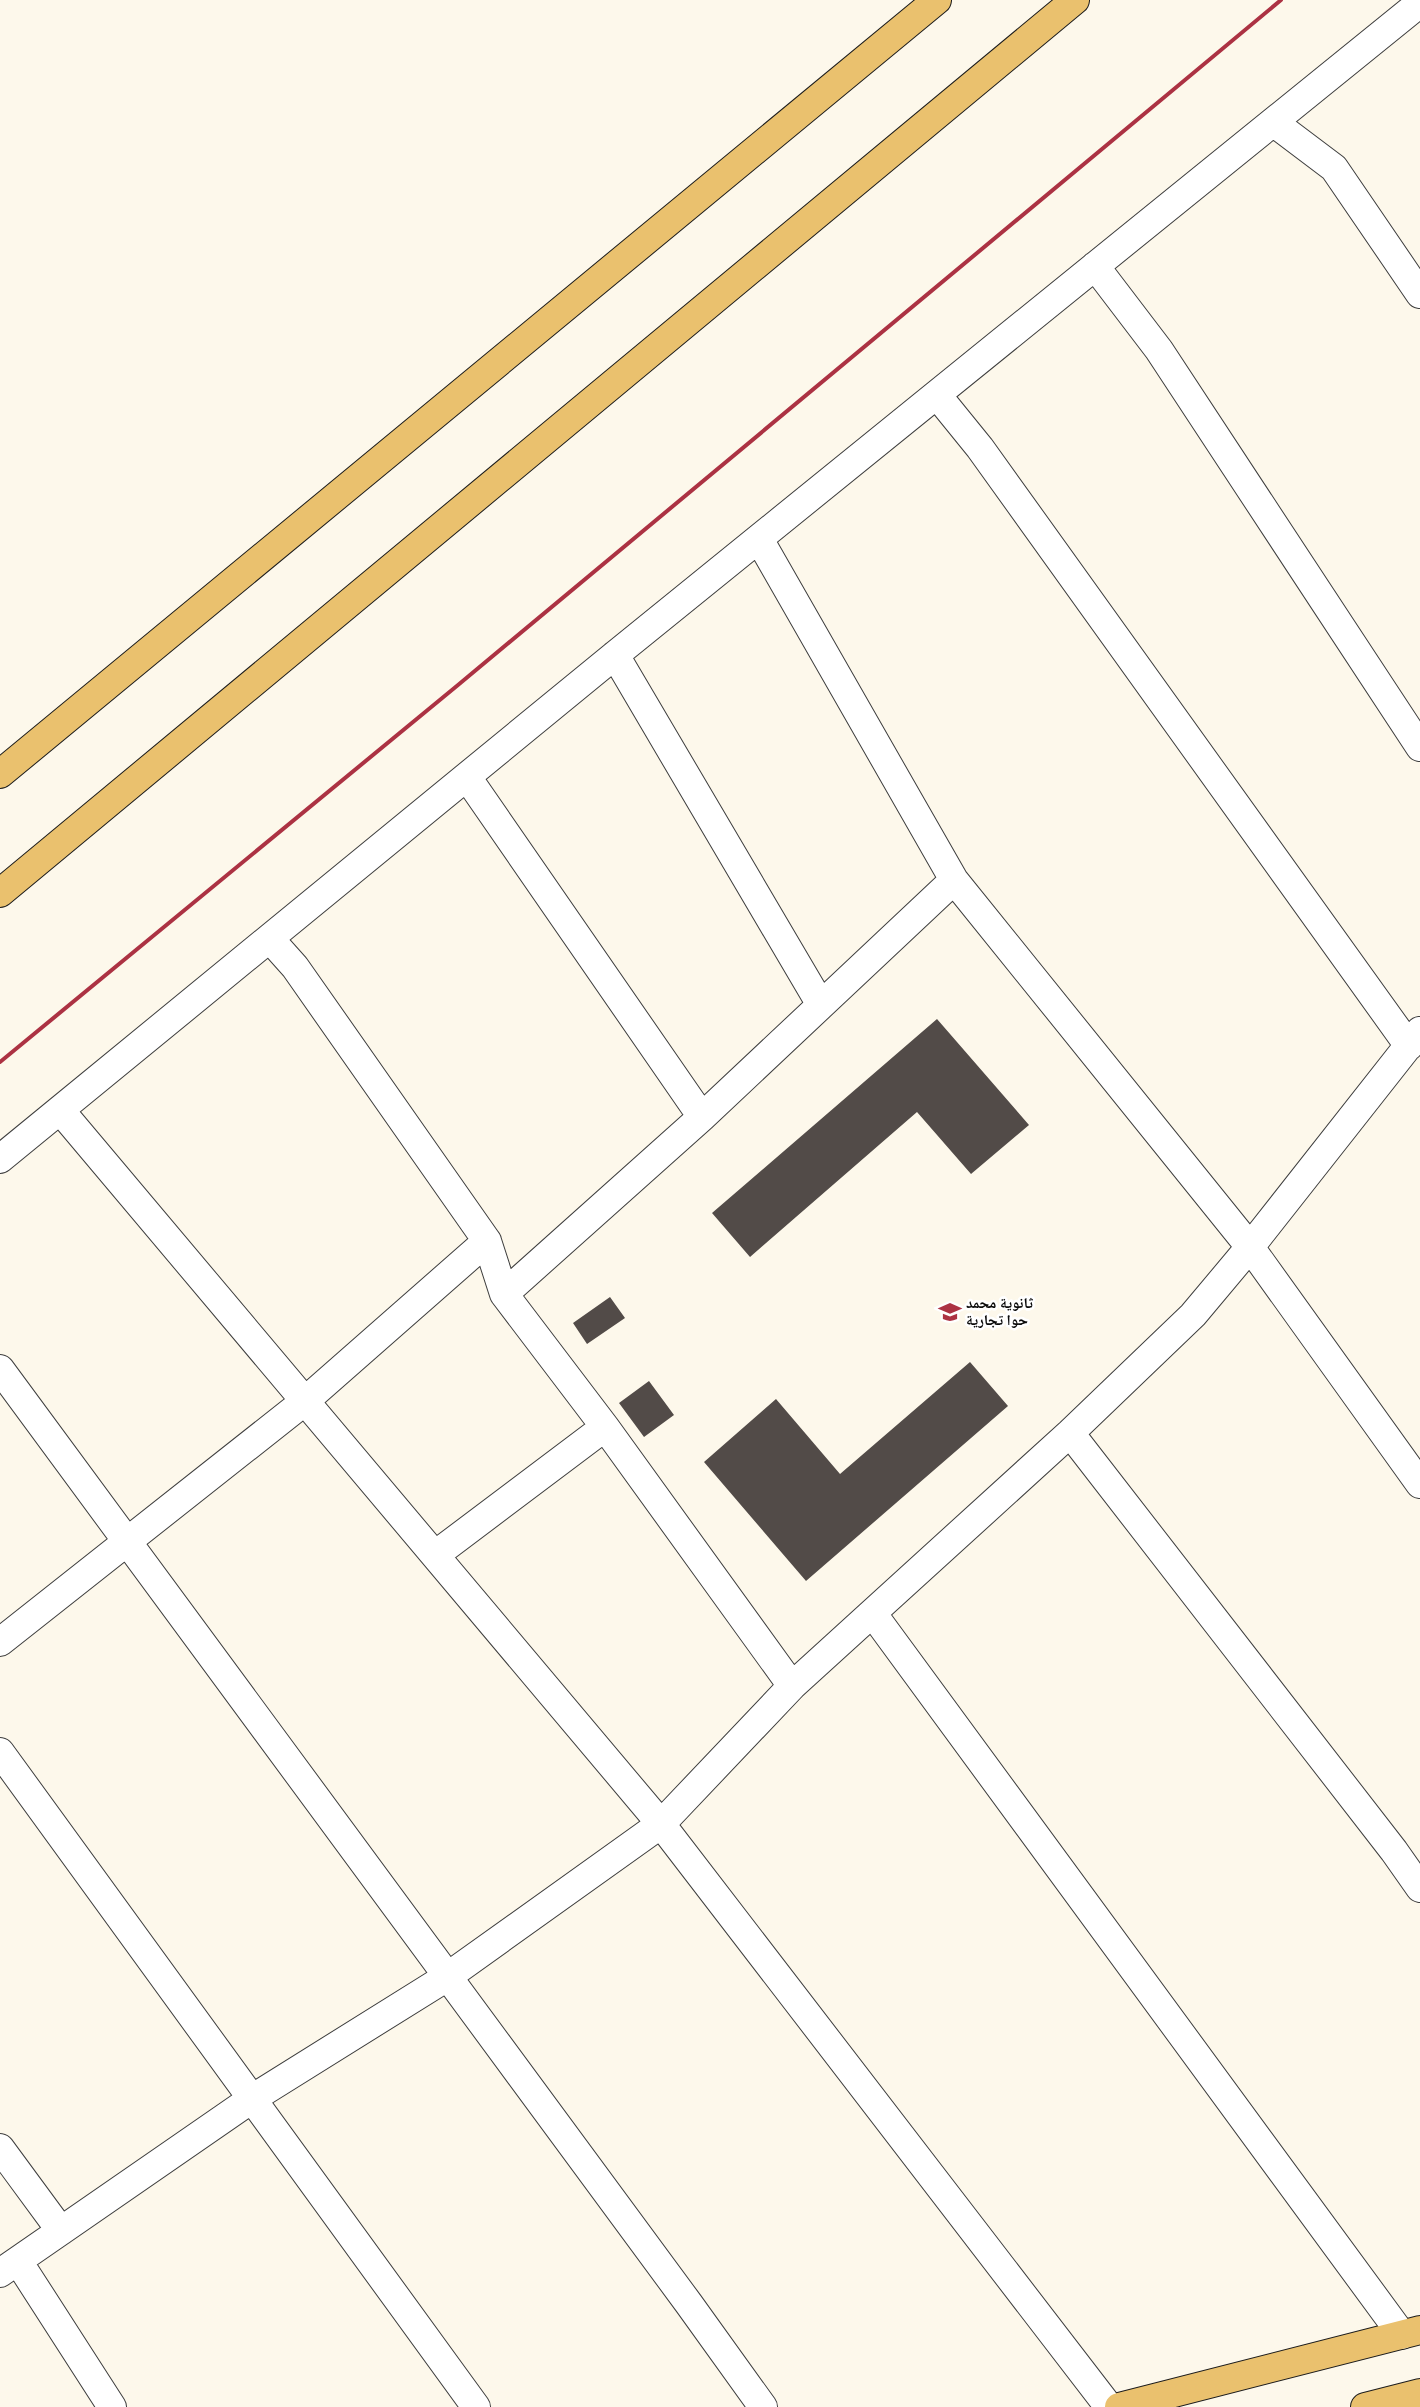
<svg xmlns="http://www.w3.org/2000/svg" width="1420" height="2407" font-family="'IBM Plex Serif','Noto Naskh Arabic',serif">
	<rect width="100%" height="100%" fill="#fdf8eb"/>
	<path fill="#524b48" d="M937,1019L1029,1125L971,1174L917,1112L750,1257L712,1213Z
		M610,1297L625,1318L587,1344L573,1323Z
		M970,1362L1008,1406L806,1581L704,1462L776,1399L840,1474Z
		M649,1381L674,1415L644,1437L619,1403Z"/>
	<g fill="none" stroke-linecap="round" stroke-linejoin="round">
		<defs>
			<path id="minor" d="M1273,122L1334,168L1420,294
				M1095,266L1159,350L1420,747
				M937,395L980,448L1409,1046
				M759,539L954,880
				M615,655L821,1005
				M467,777L702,1117
				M270,939L295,967L487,1241L504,1294L605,1427L792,1686
				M60,1110L661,1824L1109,2407
				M0,1159L615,655L1420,3
				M504,1294L702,1117L954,880L1250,1247L1420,1484
				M0,1369L689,2304L763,2407
				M1070,1433L1394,1851L1420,1888
				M435,1555L605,1427
				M873,1614L1402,2335
				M0,1642L305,1401L487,1241
				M0,1752L476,2407
				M0,2148L61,2231
				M18,2261L112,2407
				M0,2273L253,2098L447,1977L661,1824L792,1686L1070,1433L1193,1315L1250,1247L1420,1031"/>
			<path id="major" d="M0,774L937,0
				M0,893L1075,0
				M1119,2407L1420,2330
				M1365,2407L1420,2393"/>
		</defs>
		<use href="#minor" stroke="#3e3e3e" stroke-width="30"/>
		<use href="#major" stroke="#1c1c1c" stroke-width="30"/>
		<use href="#minor" stroke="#fff" stroke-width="28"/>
		<use href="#major" stroke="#eac16e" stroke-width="28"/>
		<path stroke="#ac3243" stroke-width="4" d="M0,1062L458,685L1281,0"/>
	</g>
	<defs>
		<symbol id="school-bare" viewBox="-9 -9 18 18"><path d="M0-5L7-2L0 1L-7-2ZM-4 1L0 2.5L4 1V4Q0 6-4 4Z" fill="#ac3243" stroke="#fff" stroke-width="2.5" paint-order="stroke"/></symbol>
	</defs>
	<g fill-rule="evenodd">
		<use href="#school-bare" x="934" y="1296" width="32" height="32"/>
	</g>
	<g text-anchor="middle" stroke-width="5" stroke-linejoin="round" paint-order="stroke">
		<g font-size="15" font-weight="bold" fill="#0b0b0b" stroke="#fff" text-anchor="start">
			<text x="966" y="1308">ثانوية محمد<tspan x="966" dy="17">حوا تجارية</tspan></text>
		</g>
	</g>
</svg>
